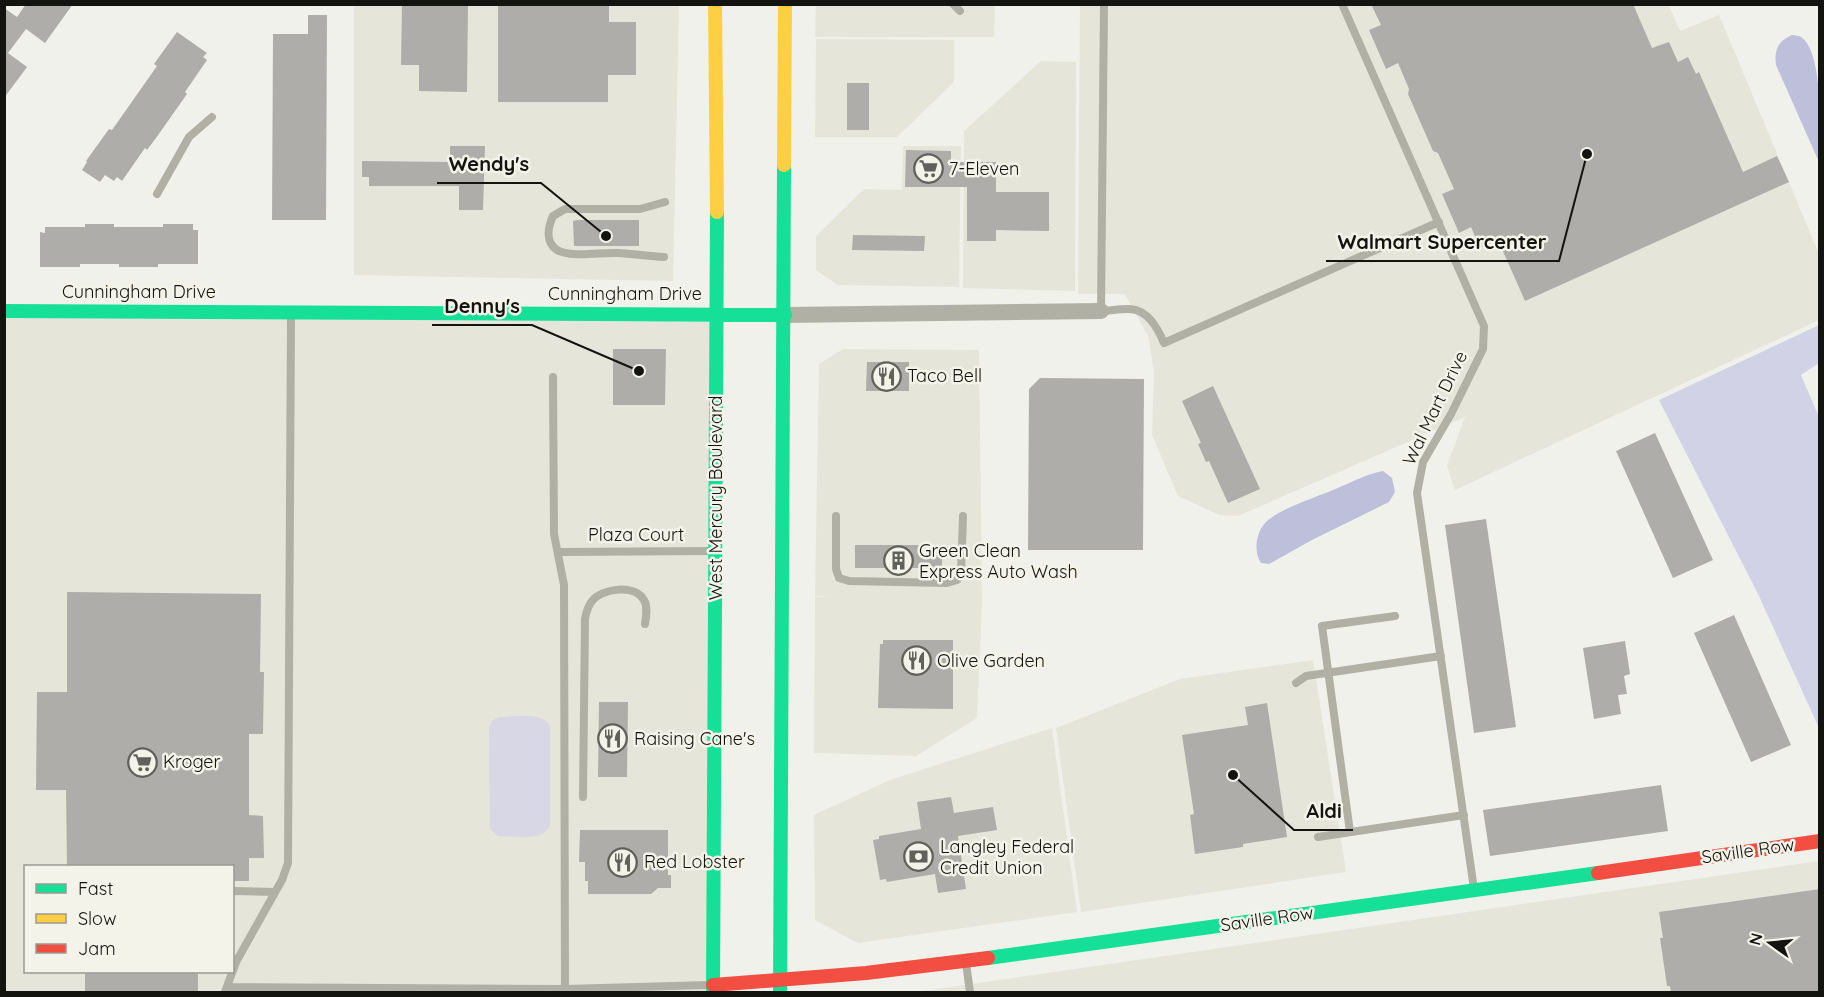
<svg xmlns="http://www.w3.org/2000/svg" width="1824" height="997" font-family="Quicksand,sans-serif">
	<rect width="100%" height="100%" fill="#f1f1ec"/>
	<path fill="#e6e5da" fill-rule="evenodd" d="M1668,4L1680,31L1719,15L1819,254V320L1455,490L1447,466L1465,417L1238,516L1219,515L1178,496L1152,435L1154,371L1148,336L1125,294H1078L1080,5Z
		M354,5H679L673,281L354,275Z
		M816,5H995L994,37H815Z
		M816,39L954,40V82L897,137H815Z
		M1041,61L1076,62L1075,291L963,288L964,131Z
		M903,146H961L959,287L838,285L816,270V236L864,189L902,190Z
		M4,312L714,313L712,992H5ZM26,866H232V972H26Z
		M843,349L979,350L982,602L977,718L916,756L814,753L815,597H832L815,596L819,364Z
		M1313,660L1346,872L1081,912L1056,728L1180,679Z
		M1052,728L1077,912L858,943L815,920L814,815L890,780Z
		M1819,861V992H917Z"/>
	<path fill="#d7d7e5" d="M499,717C514,717 542,711 550,726V823C547,843 513,836 498,836L490,829L489,728L492,721Z"/>
	<path fill="#d2d2e7" d="M1819,325V363L1801,375L1819,417V728L1758,594L1659,400Z"/>
	<path fill="#bebfda" d="M1792,35C1793,35 1801,36 1801,37C1824,52 1820,135 1819,162L1776,65C1774,50 1778,41 1792,35Z
		M1383,471L1392,478L1395,492L1389,502L1312,540L1269,564L1261,563C1253,551 1256,531 1267,521C1285,506 1318,497 1340,487C1354,481 1367,474 1383,471Z"/>
	<path fill="#aeada9" d="M26,4H73L45,43L26,29L8,53L27,67L4,98V8L17,17Z
		M402,4H468L467,92L419,91V65H401Z
		M498,4H609V22H636V75H608V102H498Z
		M1371,4H1633L1652,48L1669,42L1678,62L1688,57L1696,74L1699,72L1743,172L1777,156L1789,182L1525,301L1498,240L1480,248L1471,227L1459,233L1442,194L1454,189L1438,153L1433,151L1408,94L1409,89L1398,63L1386,69L1369,30L1381,25Z
		M308,15H327L326,220H272L273,34H308Z
		M177,32L207,53L203,57L207,60L185,92L187,94L156,138L147,150L145,148L122,181L117,177L114,181L105,175L100,182L82,170L87,162L86,161L109,129L112,130L157,66L154,64Z
		M847,83H869V130H847Z
		M450,146H485L483,210H459V186H369V177H362V161L450,162Z
		M906,150L951,151V162H996V192H1049V231L996,230V241H967V187H905Z
		M577,220H639V246H574L573,221Z
		M85,224H114V227H163V224H193V230H198V264H158V267H119V264H80V267H40V232L45,233V227H85Z
		M853,235L925,236L924,251L852,250Z
		M613,349H666L665,405H613Z
		M867,362H909V391H866Z
		M1040,378L1144,379L1143,550H1028L1029,389Z
		M1213,386L1260,489L1228,503L1209,461L1206,462L1198,444L1201,443L1182,401Z
		M1655,433L1713,560L1673,578L1616,451Z
		M1486,519L1516,727L1474,733L1445,525Z
		M855,545H942V568H855Z
		M67,592L261,594L260,672H264L263,734H249V815L263,816L264,858H249V881H232V867H67L66,790H36L37,692H67Z
		M1734,615L1791,745L1751,762L1694,633Z
		M883,640H953V709L878,708L880,644H883Z
		M1625,641L1630,674L1624,676L1627,694L1618,695L1621,714L1594,719L1583,648Z
		M599,702H628L627,777H598Z
		M1267,703L1287,837L1243,844V847L1195,854L1190,815L1194,814L1182,735L1248,725L1245,707Z
		M1661,785L1668,831L1490,856L1483,810Z
		M951,797L954,813L993,807L997,830L958,836L966,889L938,893L935,874L887,882L886,879L880,880L873,840L879,839V836L921,829L917,802Z
		M580,830H668V875H671V888H658L651,894H588V881H585V862H579Z
		M1820,889V993H1671L1670,986H1667L1660,938H1663L1659,912Z
		M85,972H198V993H85Z"/>
	<g fill="none" stroke-linecap="round" stroke-linejoin="round">
		<path stroke="#b1b0a4" stroke-width="8" d="M953,4L960,11
			M1104,4L1101,311C1111,311 1126,307 1136,310C1150,314 1159,331 1164,343L1439,222
			M1342,4L1484,326L1483,349L1451,414L1423,462L1417,493L1474,889
			M157,194L189,137L212,117
			M664,257C649,256 633,254 618,253C602,252 571,258 557,250C545,242 548,227 553,216L565,209H640L665,202
			M553,377L554,534L564,585L565,992
			M836,516V569L839,578L849,581L947,583L957,580L961,575L963,516
			M558,552L713,551
			M1296,683L1306,676L1441,656
			M583,797L585,619C586,613 588,606 592,601C602,588 635,584 644,600C648,607 646,617 645,624
			M1350,832L1322,626L1395,616
			M1318,837L1464,815
			M232,891L275,892
			M966,963L970,992
			M227,987L565,989L709,985
			M225,992L236,962L282,880L288,863L291,316"/>
		<path stroke="#b1b0a4" stroke-width="16" d="M785,315L1101,311"/>
		<path stroke="#16e098" stroke-width="14" d="M4,311L785,315
			M988,958L1598,873
			M713,992L717,212
			M780,992L784,165"/>
		<path stroke="#ffcf43" stroke-width="14" d="M715,4L717,212
			M784,165L785,4"/>
		<path stroke="#f24e42" stroke-width="14" d="M1598,873L1820,841
			M713,985L866,973L988,958"/>
	</g>
	<defs>
		<symbol id="supermarket-ring" viewBox="-11 -11 22 22"><circle r="9.5" fill="#f4f3e9" stroke="#61615c" stroke-width="1.5"/><path d="M-6-5.5h2.5l.6 2H6L4.5 2H-2.5L-4.4-4H-6ZM-1.5 3.2a1.3 1.3 0 1 0 .1 0ZM3 3.2a1.3 1.3 0 1 0 .1 0Z" fill="#61615c"/></symbol>
		<symbol id="restaurant-ring" viewBox="-11 -11 22 22"><circle r="9.5" fill="#f4f3e9" stroke="#61615c" stroke-width="1.5"/><path d="M-5-6h1v4h1v-4h1v4h1v-4h1v5L-1.5 .5V6h-2V.5L-5-1ZM5-6V6H3V1.5H1.5Q1.5-4 5-6Z" fill="#61615c"/></symbol>
		<symbol id="building-ring" viewBox="-11 -11 22 22"><circle r="9.5" fill="#f4f3e9" stroke="#61615c" stroke-width="1.5"/><path d="M-4-6H4V6H1V3H-1V6H-4ZM-2.5-4.3h1.7v1.8h-1.7ZM.8-4.3h1.7v1.8H.8ZM-2.5-1h1.7V.8h-1.7ZM.8-1h1.7V.8H.8Z" fill="#61615c"/></symbol>
		<symbol id="bank-ring" viewBox="-11 -11 22 22"><circle r="9.5" fill="#f4f3e9" stroke="#61615c" stroke-width="1.5"/><path d="M-6-4H6V4H-6ZM0-2.3a2.3 2.3 0 1 0 0 4.6a2.3 2.3 0 1 0 0-4.6Z" fill="#61615c"/></symbol>
	</defs>
	<g fill-rule="evenodd">
		<use href="#supermarket-ring" x="912" y="152" width="33" height="33"/>
		<use href="#restaurant-ring" x="870" y="360" width="33" height="33"/>
		<use href="#building-ring" x="882" y="544" width="33" height="33"/>
		<use href="#restaurant-ring" x="900" y="644" width="33" height="33"/>
		<use href="#restaurant-ring" x="596" y="722" width="33" height="33"/>
		<use href="#supermarket-ring" x="126" y="746" width="33" height="33"/>
		<use href="#bank-ring" x="902" y="840" width="33" height="33"/>
		<use href="#restaurant-ring" x="606" y="846" width="33" height="33"/>
	</g>
	<g text-anchor="middle" stroke-width="5" stroke-linejoin="round" paint-order="stroke">
		<g font-size="18" fill="#13130f" stroke="#f4f3e9" text-anchor="start">
			<text x="949" y="175">7-Eleven</text>
			<text x="907" y="382">Taco Bell</text>
			<text x="919" y="557">Green Clean<tspan x="919" dy="21">Express Auto Wash</tspan></text>
			<text x="937" y="667">Olive Garden</text>
			<text x="634" y="745">Raising Cane's</text>
			<text x="163" y="768">Kroger</text>
			<text x="940" y="853">Langley Federal<tspan x="940" dy="21">Credit Union</tspan></text>
			<text x="644" y="868">Red Lobster</text>
		</g>
		<g font-size="18" fill="#13130f" stroke="#f4f3e9">
			<text x="139" y="298">Cunningham Drive</text>
			<text x="625" y="300">Cunningham Drive</text>
			<text transform="translate(1435 408) rotate(-64)" y="6">Wal Mart Drive</text>
			<text transform="translate(716 498) rotate(-90)" y="6">West Mercury Boulevard</text>
			<text x="636" y="541">Plaza Court</text>
			<text transform="translate(1748 851) rotate(-8)" y="6">Saville Row</text>
			<text transform="translate(1267 919) rotate(-8)" y="6">Saville Row</text>
		</g>
	</g>
	<path fill="none" stroke="#13130f" stroke-width="2" d="M606 236L541 183H437M1587 154L1559 261H1326M639 371L532 325H432M1233 775L1294 830H1353"/>
	<g fill="#13130f" stroke="#f4f3e9" stroke-width="2">
		<circle cx="606" cy="236" r="6"/>
		<circle cx="1587" cy="154" r="6"/>
		<circle cx="639" cy="371" r="6"/>
		<circle cx="1233" cy="775" r="6"/>
	</g>
	<g font-size="20" text-anchor="middle" font-weight="bold" fill="#13130f" stroke="#f4f3e9" stroke-width="5" stroke-linejoin="round" paint-order="stroke">
		<text x="489" y="171">Wendy's</text>
		<text x="1442" y="249">Walmart Supercenter</text>
		<text x="482" y="313">Denny's</text>
		<text x="1324" y="818">Aldi</text>
	</g>
	<rect width="1824" height="997" fill="none" stroke="#13130f" stroke-width="12"/>
	<rect x="24" y="865" width="210" height="108" fill="#f4f3e9" stroke="#9a9992" stroke-width="1.5"/>
	<rect x="36" y="884" width="30" height="9" fill="#16e098" stroke="#9a9992" stroke-width="1.5"/>
	<text x="78" y="895" font-size="18" fill="#13130f">Fast</text>
	<rect x="36" y="914" width="30" height="9" fill="#ffcf43" stroke="#9a9992" stroke-width="1.5"/>
	<text x="78" y="925" font-size="18" fill="#13130f">Slow</text>
	<rect x="36" y="944" width="30" height="9" fill="#f24e42" stroke="#9a9992" stroke-width="1.5"/>
	<text x="78" y="955" font-size="18" fill="#13130f">Jam</text>
	<g transform="translate(1770 943) rotate(285)" stroke="#f4f3e9" stroke-width="4.5" paint-order="stroke">
	<path d="M0-4.5L10 22L0 15L-10 22Z" fill="#13130f"/>
	<text y="-9" font-size="16" font-weight="bold" text-anchor="middle" fill="#13130f">N</text>
	</g>
</svg>
